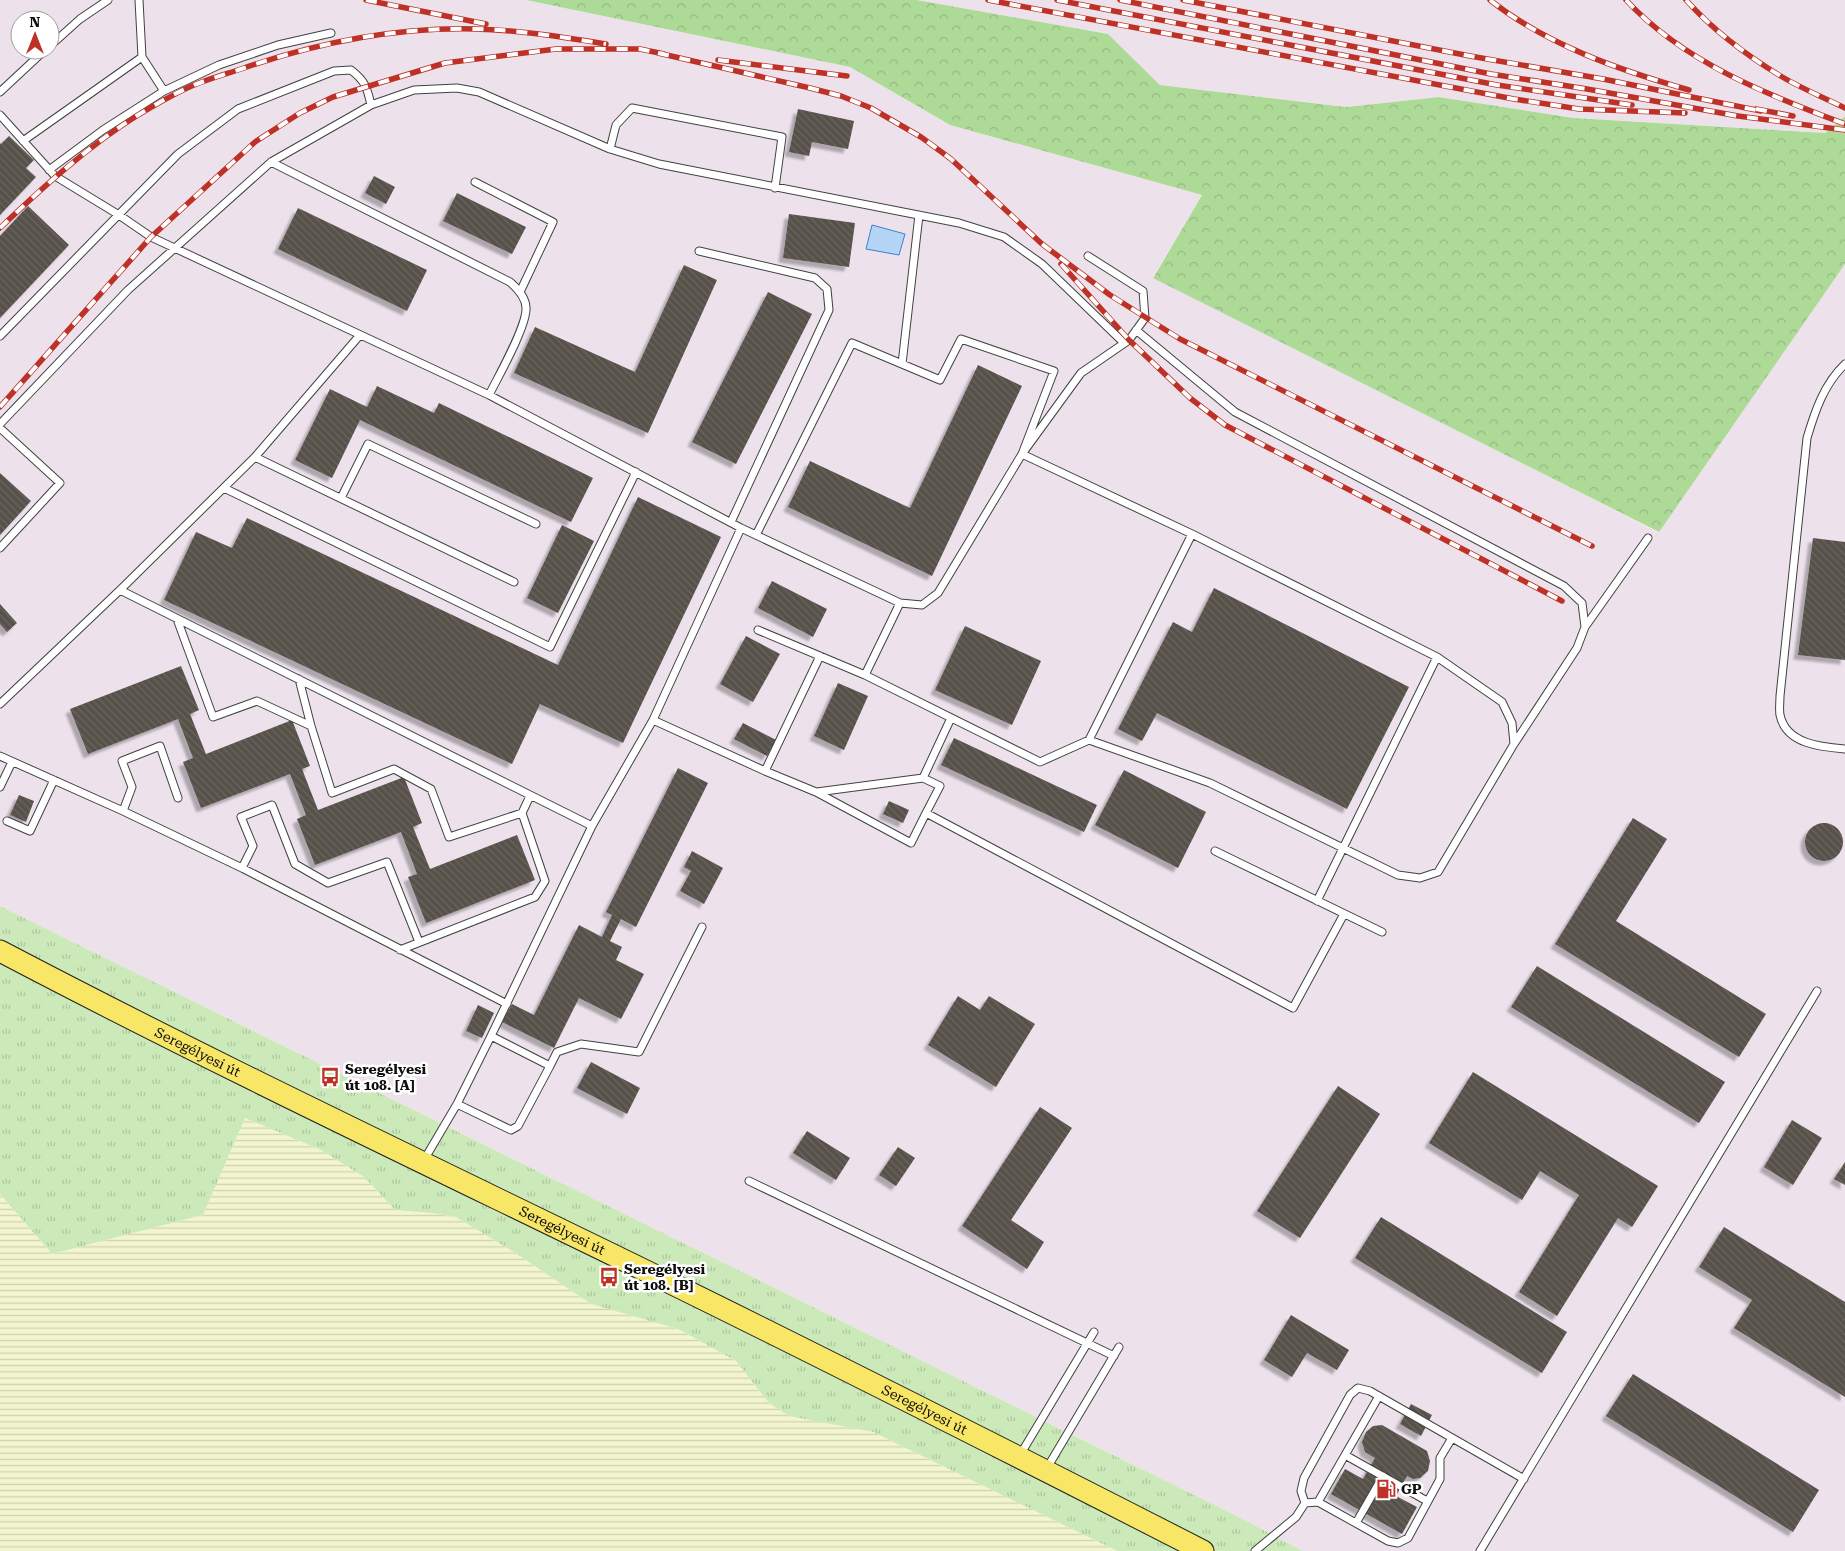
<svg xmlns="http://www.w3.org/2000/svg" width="1845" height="1551" font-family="'Roboto Serif',serif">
	<defs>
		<pattern id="farmland-rules" width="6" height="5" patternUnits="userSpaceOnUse" patternTransform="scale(1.25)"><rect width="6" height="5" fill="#f3f5cf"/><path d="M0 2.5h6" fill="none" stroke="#cfd1b1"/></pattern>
		<pattern id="grass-tufts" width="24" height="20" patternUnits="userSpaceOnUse" patternTransform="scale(1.25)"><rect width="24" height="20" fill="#cce9b9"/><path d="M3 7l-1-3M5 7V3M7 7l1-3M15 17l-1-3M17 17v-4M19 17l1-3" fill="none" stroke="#aec79e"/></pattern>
		<pattern id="forest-crowns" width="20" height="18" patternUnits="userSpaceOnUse" patternTransform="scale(1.25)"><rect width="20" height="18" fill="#aeda98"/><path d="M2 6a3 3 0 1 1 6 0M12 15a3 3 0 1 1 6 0" fill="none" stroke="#94ba82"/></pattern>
		<pattern id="building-back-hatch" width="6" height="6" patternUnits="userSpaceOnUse" patternTransform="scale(1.25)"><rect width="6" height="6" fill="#57514a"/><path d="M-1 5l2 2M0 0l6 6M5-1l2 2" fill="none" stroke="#6a6560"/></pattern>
		<filter id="shadow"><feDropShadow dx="-4.5" dy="4.5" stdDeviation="1" flood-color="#0004"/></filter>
	</defs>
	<rect width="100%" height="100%" fill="#fffeef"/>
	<path fill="#ede2ec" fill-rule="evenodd" d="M0,0H526L850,67L950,125L1202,195L1153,277L1658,532L1845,264V1551H1303L1239,1517L0,906ZM20,20H50V50H20Z
		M917,0H1845V116L1825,133L1574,118L1439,97L1346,107L1160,85L1108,34Z"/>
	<path fill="url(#farmland-rules)" d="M245,1118L321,1150L364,1177L395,1210L431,1213L456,1217L517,1254L591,1304L678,1329L736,1361L769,1403L789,1415L873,1432L1117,1551H0V1194L52,1254L203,1215Z"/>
	<path fill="url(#grass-tufts)" d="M0,906L1239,1517L1303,1551H1117L873,1432L789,1416L769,1403L736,1361L678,1329L591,1304L517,1254L456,1217L431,1213L395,1210L364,1177L321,1150L245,1118L203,1215L52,1254L0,1194Z"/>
	<path fill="url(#forest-crowns)" d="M526,0H917L1108,34L1160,85L1346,107L1439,97L1574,118L1825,133L1845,116V264L1659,532L1153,278L1202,195L950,125L850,67Z"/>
	<path fill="#b4d5f6" stroke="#3b81cd" d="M872,225L905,234L899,255L866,249Z"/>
	<path fill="url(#building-back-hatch)" filter="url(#shadow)" d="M798,109L854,121L848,149L812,142L809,156L789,152Z
		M9,136L34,160L26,168L36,177L0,215V143L1,144Z
		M374,176L395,187L386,204L365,193Z
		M457,193L526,227L512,254L443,221Z
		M28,206L69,245L0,318V236Z
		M298,208L427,270L407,311L278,249Z
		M789,214L855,223L849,267L783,258Z
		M684,265L717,280L648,433L514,373L535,327L635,372Z
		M768,292L812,314L736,464L692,442Z
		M978,365L1022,386L932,576L788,507L810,461L910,508Z
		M377,386L434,413L439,403L593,478L571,522L360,420L332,478L295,460L330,389L367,407Z
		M0,473L31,501L0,535Z
		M638,497L721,537L623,743L540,704L512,764L164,600L196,532L232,548L247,518L558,665Z
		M562,525L594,541L558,613L527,598Z
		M1813,538L1845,542V660L1798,655Z
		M772,581L827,609L813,637L758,608Z
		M1214,588L1409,687L1347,809L1157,713L1142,741L1118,729L1173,622L1192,632Z
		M0,604L17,623L7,632L0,624Z
		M965,626L1041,661L1012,725L935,690Z
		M746,636L780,654L753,702L720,684Z
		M181,666L199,710L190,714L206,754L292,720L310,766L302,769L318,810L404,777L422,823L413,827L430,869L517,835L535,880L426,923L408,877L417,874L401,832L315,865L297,819L306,815L290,774L201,808L183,762L193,758L178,719L88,754L70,709Z
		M838,683L868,696L844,750L814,736Z
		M743,723L776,740L767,756L734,739Z
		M954,738L1097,805L1084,832L941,765Z
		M678,768L708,783L636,927L621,919L610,941L622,947L616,960L644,974L621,1019L579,998L554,1048L502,1022L512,1004L534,1015L579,925L602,937L612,915L606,912Z
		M1124,770L1206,812L1178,868L1095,825Z
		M19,795L34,801L26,822L10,815Z
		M889,801L909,810L903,823L883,814Z
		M1633,818L1667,839L1616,921L1766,1014L1739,1057L1555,944Z
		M1805 842a19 19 0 1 1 38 0a19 19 0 1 1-38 0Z
		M692,851L723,868L704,904L680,891L691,871L684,867Z
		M1537,966L1725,1082L1699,1123L1511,1007Z
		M958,996L980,1010L989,996L1035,1024L996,1087L928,1045Z
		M478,1005L494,1013L482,1038L466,1031Z
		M591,1062L640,1088L627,1114L577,1088Z
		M1473,1072L1658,1186L1632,1227L1618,1218L1557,1316L1519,1292L1579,1195L1540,1171L1522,1200L1429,1143Z
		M1338,1086L1380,1114L1300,1238L1257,1211Z
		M1040,1107L1072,1128L1011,1220L1044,1242L1027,1269L962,1226Z
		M1792,1120L1822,1138L1793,1185L1764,1167Z
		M807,1131L850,1158L836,1180L793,1153Z
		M898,1147L915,1158L896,1186L879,1175Z
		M1845,1162V1185L1834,1179Z
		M1381,1217L1567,1332L1542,1373L1355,1258Z
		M1724,1227L1845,1302V1397L1734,1328L1752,1300L1699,1267Z
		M1291,1315L1349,1350L1337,1370L1307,1353L1292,1377L1264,1360Z
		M1633,1374L1819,1490L1793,1532L1606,1416Z
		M1411,1404L1432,1415L1421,1436L1400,1424Z
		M1382,1425L1427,1451L1430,1461L1428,1471L1420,1478L1413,1479L1407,1476L1396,1496L1417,1507L1402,1534L1331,1494L1345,1469L1363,1479L1375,1458L1365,1452L1362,1442L1366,1432L1373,1426Z"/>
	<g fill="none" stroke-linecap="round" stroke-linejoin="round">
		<defs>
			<path id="lane" d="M139,0L142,57L164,91
				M50,46L80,19L108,0
				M0,92L45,50
				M0,115L55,176L119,215L151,237L489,395L741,528L900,603L922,605L938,593L1022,454L1081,373L1129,340L1145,318L1143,291L1088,256
				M23,141L142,57
				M610,149L616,125L632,108L782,137L775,188
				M271,162L510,282C518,289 526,298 526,308C527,326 498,377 489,395
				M49,170L103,130L164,91L219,65L278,45L331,33
				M475,182L553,222L520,292
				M699,251L815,278L827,289L829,310L731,522
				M1136,330L1235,412L1564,586L1582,603L1585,627L1577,648L1514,744
				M0,336L178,154L238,109L334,71L351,70C365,81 367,87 371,105
				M902,364L919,215
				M1845,364C1824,384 1815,411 1807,438L1780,696C1780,702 1779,709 1780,715C1786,744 1821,747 1845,749
				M0,424L128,290L271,162L371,105L414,90L457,88L479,92L610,149L659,164L959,223L1004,237L1042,264L1124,343
				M0,428L60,483L0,548
				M255,457L514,582
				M224,488L550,647L636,472
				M341,498L368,444L536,524
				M756,535L852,343L940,380L961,339L1054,371L1022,454L1192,534L1437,657L1502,702L1512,723L1514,744L1438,872L1420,878L1398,875L1210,783L1089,740
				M120,590L592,826
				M177,619L213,717L257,701L311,726
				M1585,627L1648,538
				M758,630L865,675L1040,762L1089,740L1192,534
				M865,675L900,603
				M299,679L311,726L332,793L394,769L431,789L449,837L522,813
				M0,704L120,590L255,457L360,335
				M653,720L765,771L816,792L911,843L926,813L1293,1008L1344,914
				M0,756L123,811L242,868L507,1004
				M765,771L820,656
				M923,778L940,786L926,813
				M0,787L12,762
				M817,792L923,778L951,718
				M123,811L132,787L122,761L160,746L178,798
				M7,821L30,831L54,780
				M1215,851L1382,932
				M242,868L253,846L241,817L272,805L295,864L328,883L387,862L419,942
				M1317,901L1437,657
				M400,950L535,897L545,881L522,813L530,796
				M491,1036L592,826L653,720L741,528
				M550,1066L557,1052L581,1044L639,1052L702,927
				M424,1160L457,1104L491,1036L550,1066L518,1126L511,1130L457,1104
				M749,1181L1114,1356
				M1020,1455L1094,1332
				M1345,1455L1427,1501
				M1047,1468L1119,1347
				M1318,1502L1379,1396
				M1305,1503L1318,1502L1388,1541L1398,1543L1408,1538L1440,1479V1458L1452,1438
				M1356,1523L1383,1476
				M1255,1551L1296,1517L1305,1503L1301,1491L1304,1478L1350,1395L1358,1388L1370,1391L1524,1479
				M1480,1551L1817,991"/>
			<g id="primary">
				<path id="s1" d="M0,951C213,1063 431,1166 648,1272C834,1363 1019,1457 1203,1551"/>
			</g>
		</defs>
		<use href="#lane" stroke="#414141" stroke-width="9"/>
		<use href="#primary" stroke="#1f1f1f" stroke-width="23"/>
		<use href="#lane" stroke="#fff" stroke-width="7"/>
		<use href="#primary" stroke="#f8e666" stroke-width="21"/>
		<defs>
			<path id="rail" d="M366,0L486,24
				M988,0L1514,99L1579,109L1685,113
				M1057,0L1497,85L1632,105
				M1120,0L1491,74L1587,89L1738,116L1845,130
				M1183,0L1470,56L1603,79L1761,111
				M1490,0C1547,45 1619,70 1689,90
				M1626,0C1683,62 1768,95 1845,124
				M1686,0C1712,29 1746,55 1779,75C1800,88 1823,97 1845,108
				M658,53L810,88L841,96L871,108L921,137L951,159L1042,244L1110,295L1180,339L1592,546
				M718,60L847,76
				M1756,109L1793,116
				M0,228C43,187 87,147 138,115C155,105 175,93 194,85C209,79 226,74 241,69C316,43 395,27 475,29C519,30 562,37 606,44
				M1061,264L1129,340L1190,398L1225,425L1562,601
				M0,407L151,237L255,142L300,113L333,97L445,63L556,49H640L664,54"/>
		</defs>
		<use href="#rail" stroke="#be3126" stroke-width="5.5"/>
		<use href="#rail" stroke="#fff" stroke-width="4" stroke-dasharray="11" stroke-linecap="butt"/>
	</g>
	<defs>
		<symbol id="bus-bare" viewBox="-9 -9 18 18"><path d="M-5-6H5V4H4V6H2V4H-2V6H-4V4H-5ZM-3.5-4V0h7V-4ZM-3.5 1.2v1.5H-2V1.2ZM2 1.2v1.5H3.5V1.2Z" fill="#be3126" stroke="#fff" stroke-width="2.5" paint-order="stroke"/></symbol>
		<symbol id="fuel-bare" viewBox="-9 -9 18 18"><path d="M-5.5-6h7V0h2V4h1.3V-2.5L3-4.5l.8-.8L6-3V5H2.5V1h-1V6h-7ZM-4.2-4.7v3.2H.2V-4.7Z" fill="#be3126" stroke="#fff" stroke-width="2.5" paint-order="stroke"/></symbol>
	</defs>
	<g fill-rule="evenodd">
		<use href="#bus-bare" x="316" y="1063" width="28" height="28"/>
		<use href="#bus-bare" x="595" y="1263" width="28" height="28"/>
		<use href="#fuel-bare" x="1372" y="1475" width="28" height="28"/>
	</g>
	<g text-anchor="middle" stroke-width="5" stroke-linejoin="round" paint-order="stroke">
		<g font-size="14" fill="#0e0e0e" stroke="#fff">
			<text dy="5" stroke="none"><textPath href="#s1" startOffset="222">Seregélyesi út</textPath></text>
			<text dy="5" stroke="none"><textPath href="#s1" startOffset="628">Seregélyesi út</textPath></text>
			<text dy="5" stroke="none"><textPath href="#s1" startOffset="1032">Seregélyesi út</textPath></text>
		</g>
		<g font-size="14" font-weight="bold" fill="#0e0e0e" stroke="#fff" text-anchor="start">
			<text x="345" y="1074">Seregélyesi<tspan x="345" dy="16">út 108. [A]</tspan></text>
			<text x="624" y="1274">Seregélyesi<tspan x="624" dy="16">út 108. [B]</tspan></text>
			<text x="1401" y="1494">GP</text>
		</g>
	</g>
	<g transform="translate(35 35)"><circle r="24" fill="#ffffff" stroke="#9f9f9f"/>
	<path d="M0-4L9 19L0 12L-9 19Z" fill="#be3126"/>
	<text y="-8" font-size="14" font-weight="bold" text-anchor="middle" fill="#0e0e0e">N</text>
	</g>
</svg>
